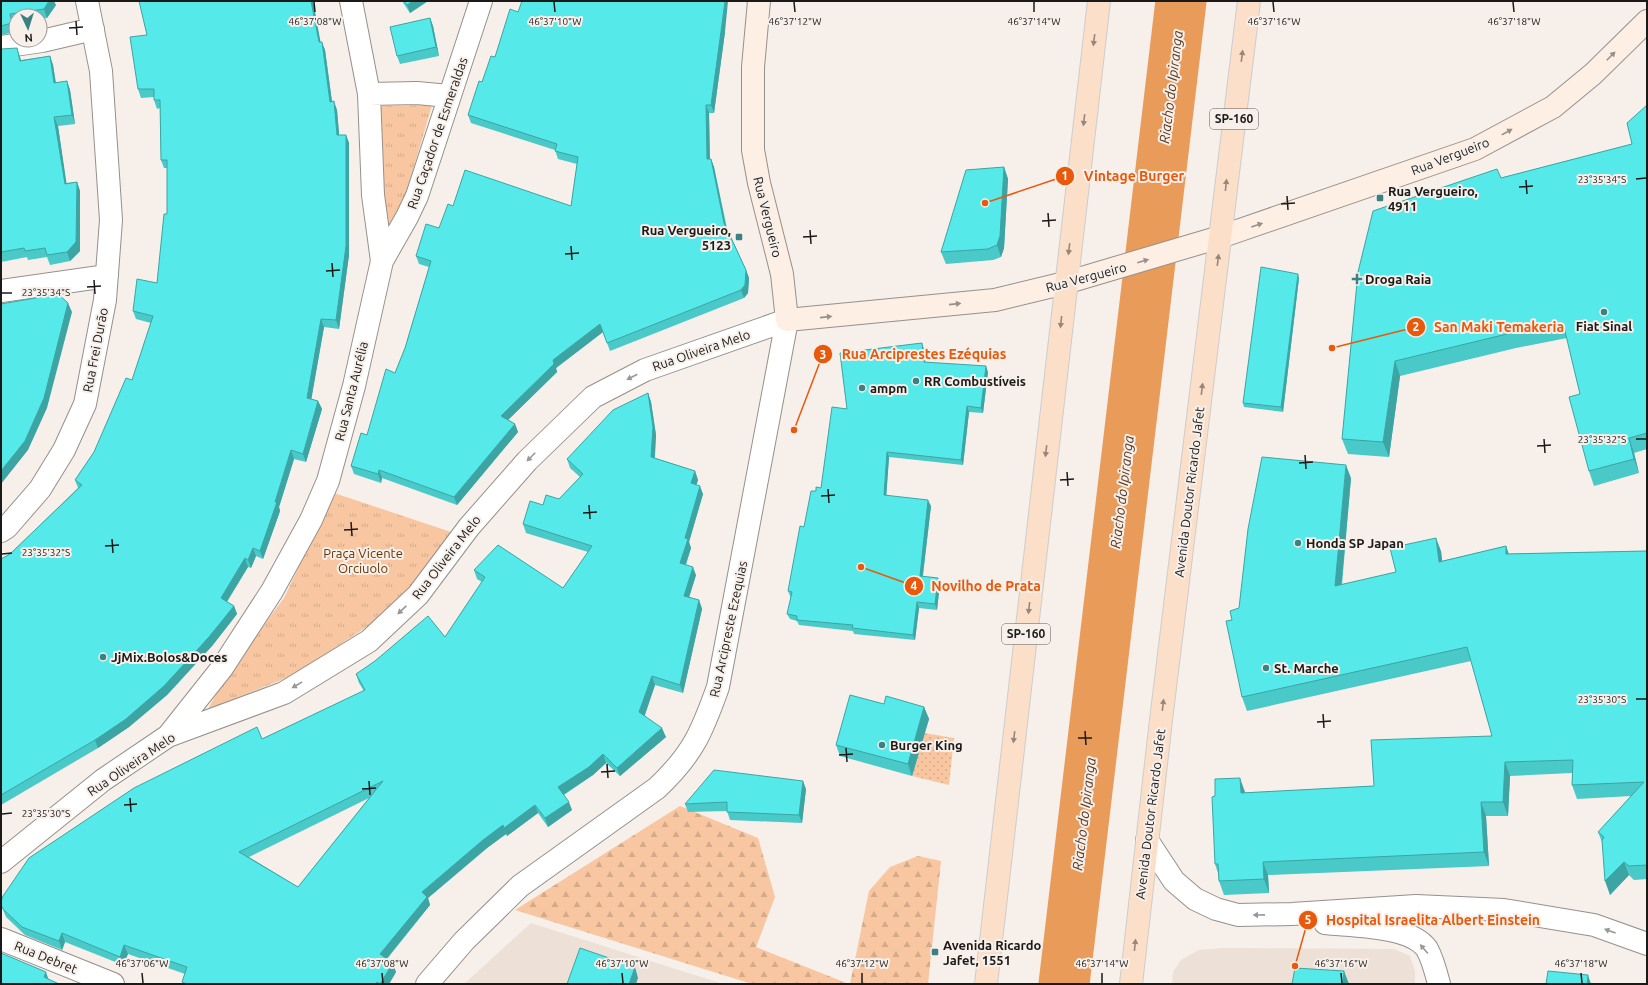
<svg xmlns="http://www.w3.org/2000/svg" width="1648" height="985" font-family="Ubuntu,sans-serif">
	<defs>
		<pattern id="grass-tufts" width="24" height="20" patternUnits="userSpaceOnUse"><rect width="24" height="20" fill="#f8c6a0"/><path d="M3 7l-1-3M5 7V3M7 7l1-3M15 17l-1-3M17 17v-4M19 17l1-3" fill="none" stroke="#d4aa89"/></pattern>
		<pattern id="forest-firs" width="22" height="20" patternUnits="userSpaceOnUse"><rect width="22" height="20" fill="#f8c6a0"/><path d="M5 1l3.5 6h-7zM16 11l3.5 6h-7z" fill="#d4aa89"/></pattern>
		<pattern id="garden-dots" width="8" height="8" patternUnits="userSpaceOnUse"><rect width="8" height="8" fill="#f8c6a0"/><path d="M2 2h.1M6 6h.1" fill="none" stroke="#d4aa89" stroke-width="1.8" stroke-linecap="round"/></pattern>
	</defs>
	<rect width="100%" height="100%" fill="#f6efea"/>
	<path fill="#ede0d6" d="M531,923L723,984H464Z
		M1224,948L1394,949L1410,956L1415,971V984H1172L1173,972L1181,960L1199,950Z"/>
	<path fill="url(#grass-tufts)" d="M432,105L402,208L385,232L380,106Z
		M334,493L451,532L440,553L402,598L374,622L294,675L208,709L229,671L284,598Z"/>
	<path fill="url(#forest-firs)" d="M680,806L758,838L775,897L756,947L849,984H752L515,910Z
		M918,856L941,861L928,984H850L869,891L890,867Z"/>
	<path fill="url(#garden-dots)" d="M924,733L954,738L949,785L912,776Z"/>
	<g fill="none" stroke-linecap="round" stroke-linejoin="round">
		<path stroke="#e99b5a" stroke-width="51" d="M1064,984L1181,1"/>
		<defs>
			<path id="minor" d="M1,47L42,41L93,29
				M369,94L417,93L449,96
				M382,261L407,217L417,196L481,1
				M1,291L107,276
				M1,531L7,527L40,489L64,450L85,404L105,300L111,220L101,71L87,1
				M168,736L222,668L272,591L311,520L328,481L354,386L382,261L373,195L369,94L351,1
				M1147,840L1174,881L1195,899L1216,909L1238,915L1292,914L1416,906L1504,910L1594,925L1647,944
				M1,862L103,780L168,736L284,693L369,641L418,595L469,527L527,461L593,397L645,370L787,320L718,687C702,732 693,754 657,788L520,886L464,941L427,984
				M1325,923C1351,926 1411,925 1427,949C1433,960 1436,972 1439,984
				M1,939L113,984"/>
			<path id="secondary" d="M759,1L753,67V150L759,183L782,274L787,320L995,300L1065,283L1220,237L1475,149L1553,107L1593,74L1647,21"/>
			<path id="primary" d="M986,984L1099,1
				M1131,984L1161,720L1249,1"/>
		</defs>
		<use href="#minor" stroke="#96908b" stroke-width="24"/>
		<use href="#secondary" stroke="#96908b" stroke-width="24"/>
		<use href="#primary" stroke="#cdcdcc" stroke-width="24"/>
		<use href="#minor" stroke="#fff" stroke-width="22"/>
		<use href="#secondary" stroke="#fdefe4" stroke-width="22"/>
		<use href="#primary" stroke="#fbdfc9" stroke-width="22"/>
	</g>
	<path fill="#49c9c8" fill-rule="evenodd" d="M1,1L56,5L47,18L40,19V16H16V23H13L15,32L1,35Z
		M313,1L320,42L325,50L332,101L337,110L339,135H346L349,143V255L339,329L324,327L311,399L318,401L322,409L306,462L294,459L279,507L280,511L263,559L256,556L251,568L248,567L227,602L234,606L237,614L212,646L167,695L129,727L98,748L1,805V559L10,554L78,488L75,480L94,452L132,380L151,323L136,319L133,311L157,283L167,214V168H164L161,160L160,108L157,109L154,100V97L141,98L138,89L147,35Z
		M402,1H428L410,13Z
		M518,12L725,32L714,113H709L710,159H711L714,167L727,228L746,270L749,278L748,293L744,298L610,351L603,332L556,368L557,372L508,420L515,424L518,432L457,505L382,478L381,483L354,474L351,466L367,435L395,373L405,348L429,267L419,264L416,256L439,228L453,206H571L577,164L558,159L555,150L471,123L468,115L482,82Z
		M430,18L433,26L439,56L400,64L397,56Z
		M1,49L20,57L21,60L50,56L53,65L56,83L67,81L70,90L75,124L58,126L66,183L77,182L80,191V251L70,261L50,265L47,257L28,260L27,257L1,262Z
		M1647,105V449L1634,453L1639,473L1594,486L1589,471L1580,394L1567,338L1516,348L1400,376L1389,457L1348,454L1342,439L1501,178L1632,144Z
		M1004,167L1008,179L1004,248L1001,257L993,260L946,264L941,252Z
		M1299,278L1283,412L1244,407L1243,403Z
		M924,349L925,362L988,372L983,413L969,412L963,465L889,457L886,495L931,506L923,576L940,583L937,610L919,608L915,640L854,634L853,631L799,625L797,621L790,619L787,614L791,597L790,596L788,591L804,527L816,491L821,488L847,409Z
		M648,393L651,402L656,435L655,458L695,471L698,480L696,485L703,494L689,542L691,548L686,565L696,575L689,597L699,600L702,609L683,693L655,685L644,716L666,737L620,776L606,763L593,775L564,795L572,810L548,827L538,813L507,836L506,834L487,848L428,898L430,905L387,959L396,972L389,984H187L185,974L128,954L123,965L65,942L62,950L25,935L6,917L1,905L262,739L364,691L359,683L356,674L445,637L482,582L477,579L474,570L563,588L588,552L526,533L523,524L543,505L559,499L580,477L570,468L567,459ZM369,798L298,887L249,857Z
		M1351,478L1342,585L1396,572L1441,551L1442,561L1506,546L1508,554L1647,551V879L1634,880L1629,875L1610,895L1602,842L1598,832L1631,796L1577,799L1572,785V773L1510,776L1508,816H1486L1489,866L1268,875L1269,893L1224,895L1219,881L1218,873L1215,864L1245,792V793L1374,786L1492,736L1471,661L1247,711L1242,697L1232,620L1239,608Z
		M884,704L924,707L929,719L912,776L840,756L836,745Z
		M806,789L802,823L730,820L727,811L688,812L685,804Z"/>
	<path fill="#3ca4a3" d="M49,1H54L56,5L47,18L44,9Z
		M311,1H313L322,50L319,42Z
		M413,1H428L410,13L407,5Z
		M725,1H728L725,32L714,113L711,105Z
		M10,14L13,23L15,32L12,23Z
		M430,18L433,26L439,56L436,47Z
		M322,42L325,50L333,110L330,102Z
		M17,48L20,57L23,70L20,61Z
		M50,56L53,65L57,92L54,83Z
		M67,81L70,90L75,124L72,115Z
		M334,101L337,110L340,144L337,135Z
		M706,105L709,113L710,168L707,159Z
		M54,117L58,126L68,193L65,184Z
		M346,135L349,143V255L339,329L336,320Z
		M711,159L714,167L727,232L724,223Z
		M1004,167L1008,179L1004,248L1001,257L997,245Z
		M77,182L80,191V251L70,261L67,252Z
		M746,270L749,278L748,293L744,298L741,290Z
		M1298,274L1299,278L1283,412L1281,407Z
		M68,303L72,312L47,408L28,450L1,484V471Z
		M321,319L324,327L310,407L307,398Z
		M600,324L603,332L556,368L557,372L504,424L501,416L553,360Z
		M922,343L924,349L926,368L924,362Z
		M1395,361L1400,376L1389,457L1383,442Z
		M986,366L988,372L983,413L981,408Z
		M648,393L651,402L656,435L654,466L651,457Z
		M318,401L322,409L306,462L303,454Z
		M967,406L969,412L963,465L961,460Z
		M515,424L518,432L457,505L454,497Z
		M1629,438L1634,453L1639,473L1634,459Z
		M291,450L294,459L279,507L280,511L263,559L260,551L275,502Z
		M887,452L889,457L886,501L884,495Z
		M1346,465L1351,478L1340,600L1335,586Z
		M379,470L382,478L381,483L378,474Z
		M695,471L698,480L694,492L691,483Z
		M700,486L703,494L689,542L691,548L683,572L680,563L685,538Z
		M928,500L931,506L922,581L920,576Z
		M1436,538L1441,551L1444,576L1439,562Z
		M1506,546L1511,560L1506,554Z
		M253,548L256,556L251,568L248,560Z
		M245,558L248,567L224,606L221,598Z
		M693,567L696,575L687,604L684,596Z
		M938,578L940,583L937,610L935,604Z
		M699,600L702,609L683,693L680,685Z
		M917,602L919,608L915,640L913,635Z
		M234,606L237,614L212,646L167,695L129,727L98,748L95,740Z
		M652,676L655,685L643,721L639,712Z
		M924,707L929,719L912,776L908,764Z
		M662,728L666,737L620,776L617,768Z
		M603,754L606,763L593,775L561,796L558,787Z
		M1505,762L1510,776L1508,816L1503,802Z
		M1240,778L1245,792L1246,806L1241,793Z
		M803,781L806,789L802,823L799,815Z
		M569,802L572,810L548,827L545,818Z
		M1481,802L1486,816L1489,866L1484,852Z
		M535,805L538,813L507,836L504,828Z
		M503,825L506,834L487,848L428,898L430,905L383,963L380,954L422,892L483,840Z
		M1263,862L1268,875L1269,893L1264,879Z
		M1624,862L1629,875L1610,895L1605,881Z
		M62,933L65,942L62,950L59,941Z
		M124,945L128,954L123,965L120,957Z
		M393,963L396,972L389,984H380Z
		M635,967L638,978L636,984H629Z
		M1344,971L1349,984H1343Z
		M46,972L49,981L44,977Z
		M1588,975L1591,984H1587Z"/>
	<path fill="#55eae9" stroke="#3ca4a3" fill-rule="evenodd" d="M1,1H49L44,9L10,14L12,23L1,26Z
		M139,1H311L319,42H322L330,102L334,101L337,135H346V246L336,320L321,319L307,398L318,401L303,454L291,450L275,502H277L260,551L253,548L248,560L245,558L221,598L234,606L209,637L164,686L126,719L95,740L1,795V559L10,554L82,485L75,480L94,452L126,378L132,380L153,316L133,311L137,279L157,283L164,214H167V160H161L160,100H154V89H138L130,37L147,35Z
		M404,1H413L407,5Z
		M522,1H725L722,24L711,105H706L707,159H711L724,223L746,270L745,285L741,290L607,343L600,324L553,360L554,364L501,416L515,424L454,497L379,470L378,474L351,466L361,433L367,435L386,369L395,373L405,348L431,261L416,256L426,224L439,228L448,204L453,206L465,170L571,206L578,157L555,151L557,144L468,115L479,81L482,82L491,56L495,57L510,9L518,12Z
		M430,18L436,47L397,56L390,27Z
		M17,48L20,61L50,56L54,83L67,81L72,115L54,117L65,184L77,182L76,242L67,252L47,255L45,248L25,251L24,248L1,252V49Z
		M1647,105V433L1629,438L1634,459L1589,471L1569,397L1580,394L1563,323L1511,333L1395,361L1383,442L1342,439L1358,272L1373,211L1497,169L1501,178L1632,144L1627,123Z
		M1004,167L1000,236L997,245L988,249L941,252L966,170Z
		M1261,267L1298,274L1281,407L1243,403Z
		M58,294L68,303L44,398L25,441L1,471V304Z
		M922,343L924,362L986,366L981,408L967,406L961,460L887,452L884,495L928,500L920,576L938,578L935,604L917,602L913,635L852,628L853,625L797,620V616L787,614L792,592L788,591L800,526L804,527L811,491H816V487L821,488L832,407L847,409L840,353Z
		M648,393L653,427L651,457L695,471L691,483L700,486L685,538L688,539L680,563L693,567L684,596L699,600L680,685L652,676L639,712L662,728L617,768L603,754L589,767L558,787L569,802L545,818L535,805L504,828L503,825L483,840L422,892L427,897L380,954L393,963L380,984L377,982L376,984H187L182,982L187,967L124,945L120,957L62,933L59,941L22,927L3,909L1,905V901L3,896L29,858L134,788L257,727L262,739L365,690L356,674L375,661L428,616L445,637L485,577L474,570L498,545L563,588L592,546L523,524L530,501L543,505L546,495L559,499L583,474L567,459L613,410ZM383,781L298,887L239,852Z
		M1262,457L1346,465L1335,586L1396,572L1390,548L1436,538L1439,562L1506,546V554L1647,551V865L1629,866L1624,862L1605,881L1602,840L1604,837L1598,832L1644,782L1572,785L1573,760L1505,762L1503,802H1481L1484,852L1263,862L1264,879L1219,881L1218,864H1215L1212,797L1215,796V779L1240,778L1241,793L1374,786L1371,740L1492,736L1467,647L1242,697L1226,621L1232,620L1230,611L1239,608L1248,529Z
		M850,695L884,704L886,696L924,707L908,764L836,745Z
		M714,770L803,781L799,815L727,812V802L685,804Z
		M580,948L635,967L629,984H567Z
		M1,953L46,972L44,977L59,984H1Z
		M1295,968L1344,971L1343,984H1292Z
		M1548,971L1588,975L1587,984H1546Z"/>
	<defs><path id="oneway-solid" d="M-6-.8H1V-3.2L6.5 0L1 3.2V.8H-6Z"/></defs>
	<g fill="#978679">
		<use href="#oneway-solid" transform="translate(1094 40) rotate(97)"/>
		<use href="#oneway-solid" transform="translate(1242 56) rotate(-83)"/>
		<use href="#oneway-solid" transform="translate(1084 120) rotate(97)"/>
		<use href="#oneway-solid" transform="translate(1226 185) rotate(-84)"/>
		<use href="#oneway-solid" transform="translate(1069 249) rotate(97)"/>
		<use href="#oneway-solid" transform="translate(1218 260) rotate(-83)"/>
		<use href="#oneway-solid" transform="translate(1061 322) rotate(96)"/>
		<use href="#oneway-solid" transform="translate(1202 389) rotate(-83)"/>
		<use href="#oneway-solid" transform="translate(1046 451) rotate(97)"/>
		<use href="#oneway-solid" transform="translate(1029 608) rotate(96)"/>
		<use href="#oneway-solid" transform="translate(1163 705) rotate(-83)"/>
		<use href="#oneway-solid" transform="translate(1014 737) rotate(97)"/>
		<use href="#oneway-solid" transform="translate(1135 945) rotate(-84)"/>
	</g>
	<g fill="#988f88">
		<use href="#oneway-solid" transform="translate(1611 56) rotate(-45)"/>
		<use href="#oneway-solid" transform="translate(1507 132) rotate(-29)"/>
		<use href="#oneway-solid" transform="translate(1257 225) rotate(-19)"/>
		<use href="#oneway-solid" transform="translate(1143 261) rotate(-16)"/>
		<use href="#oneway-solid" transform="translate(955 304) rotate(-6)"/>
		<use href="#oneway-solid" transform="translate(826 317) rotate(-6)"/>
	</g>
	<g fill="#999897">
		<use href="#oneway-solid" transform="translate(632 377) rotate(153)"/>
		<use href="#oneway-solid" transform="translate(531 457) rotate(135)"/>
		<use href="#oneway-solid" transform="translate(402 610) rotate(137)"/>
		<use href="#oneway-solid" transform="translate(297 685) rotate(149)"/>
		<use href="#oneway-solid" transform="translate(1259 915) rotate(179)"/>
		<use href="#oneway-solid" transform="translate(1610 931) rotate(-160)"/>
		<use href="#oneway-solid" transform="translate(1424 949) rotate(-131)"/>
	</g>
	<path fill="none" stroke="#1c1a18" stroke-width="1.5" d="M314,2L315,12M554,2L555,12M794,2L795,12M1034,2V12M1273,2L1274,12M1513,2L1514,12M76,21L77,35M69,28L83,27M1636,179L1646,178M1526,180L1527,194M1519,187L1533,186M1287,196L1288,210M1281,204L1295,203M1048,213L1049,227M1042,221L1056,220M810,230L811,244M803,237L817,236M571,246L572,260M565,254L579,253M332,263L333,277M326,271L340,270M94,280L95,294M87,287L101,286M2,293H12M1544,439L1545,453M1636,439H1646M1537,446L1551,445M1305,455L1306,469M1299,463L1313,462M1067,472L1068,486M1060,480L1074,479M828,489L829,503M821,496L835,495M589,505L590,519M583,513L597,512M351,522L352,536M344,530L358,529M112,539L113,553M105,546L119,545M2,554L12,553M1636,699H1646M1323,714L1324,728M1317,722L1331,721M1085,731L1086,745M1078,738H1092M846,748L847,762M839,755L853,754M607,764L608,778M601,772L615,771M369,781L370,795M362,789L376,788M130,798L131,812M124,805L137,804M2,814L12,813M142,973L143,983M382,973L383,983M622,973L623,983M862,973V983M1102,973V983M1341,973L1342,983M1581,973L1582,983"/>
	<g fill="#398281" stroke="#f6efea" stroke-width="1.5">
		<rect x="1376" y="194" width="8" height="8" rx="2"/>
		<rect x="735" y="233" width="8" height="8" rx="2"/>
		<path d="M1355 273h4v4h4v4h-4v4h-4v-4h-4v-4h4z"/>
		<circle cx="1604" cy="312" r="4"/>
		<circle cx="916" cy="381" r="4"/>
		<circle cx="862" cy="388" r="4"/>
		<circle cx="1298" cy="543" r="4"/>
		<circle cx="103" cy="657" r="4"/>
		<circle cx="1266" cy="668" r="4"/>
		<circle cx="882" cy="745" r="4"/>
		<rect x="931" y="948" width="8" height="8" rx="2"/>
	</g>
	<g text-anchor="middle" stroke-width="4" stroke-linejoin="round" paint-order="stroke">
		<g fill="#f6efea" stroke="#5d5a57" stroke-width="1">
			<rect x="1210" y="109" width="48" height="20" rx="3"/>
			<rect x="1002" y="624" width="48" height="20" rx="3"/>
		</g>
		<g font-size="12" font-weight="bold" fill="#1c1a18">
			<text x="1234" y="123">SP-160</text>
			<text x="1026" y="638">SP-160</text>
		</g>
		<g font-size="13" fill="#1c1a18" stroke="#f6efea">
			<text transform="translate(437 133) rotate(-71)" y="5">Rua Caçador de Esmeraldas</text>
			<text transform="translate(1450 156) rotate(-21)" y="5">Rua Vergueiro</text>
			<text transform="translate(768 217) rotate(76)" y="5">Rua Vergueiro</text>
			<text transform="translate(1086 277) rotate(-15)" y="5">Rua Vergueiro</text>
			<text transform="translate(95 350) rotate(-79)" y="5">Rua Frei Durão</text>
			<text transform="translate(701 350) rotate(-19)" y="5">Rua Oliveira Melo</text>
			<text transform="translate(351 391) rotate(-76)" y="5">Rua Santa Aurélia</text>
			<text transform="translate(1189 492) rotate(-83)" y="5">Avenida Doutor Ricardo Jafet</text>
			<text transform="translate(446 557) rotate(-52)" y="5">Rua Oliveira Melo</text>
			<text transform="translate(728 629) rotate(-78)" y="5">Rua Arcipreste Ezequias</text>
			<text transform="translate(131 764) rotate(-34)" y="5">Rua Oliveira Melo</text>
			<text transform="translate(1150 814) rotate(-83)" y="5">Avenida Doutor Ricardo Jafet</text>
			<text transform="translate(46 957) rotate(22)" y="5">Rua Debret</text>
		</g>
		<g font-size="13" font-weight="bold" fill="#1c1a18" stroke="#f6efea" text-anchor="start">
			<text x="1388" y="196">Rua Vergueiro,<tspan x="1388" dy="15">4911</tspan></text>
			<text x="731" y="235" text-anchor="end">Rua Vergueiro,<tspan x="731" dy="15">5123</tspan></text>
			<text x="1365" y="284">Droga Raia</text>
			<text x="1604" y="331" text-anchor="middle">Fiat Sinal</text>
			<text x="924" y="386">RR Combustíveis</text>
			<text x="870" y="393">ampm</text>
			<text x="1306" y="548">Honda SP Japan</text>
			<text x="111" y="662">JjMix.Bolos&amp;Doces</text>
			<text x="1274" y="673">St. Marche</text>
			<text x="890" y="750">Burger King</text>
			<text x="943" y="950">Avenida Ricardo<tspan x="943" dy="15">Jafet, 1551</tspan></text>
		</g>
		<g font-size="13" fill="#683600" stroke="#f6efea">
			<text x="363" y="558">Praça Vicente<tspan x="363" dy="15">Orciuolo</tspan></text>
		</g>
		<g font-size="14" font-style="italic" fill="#59381d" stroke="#f6efea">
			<text transform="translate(1171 87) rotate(-83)" y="5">Riacho do Ipiranga</text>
			<text transform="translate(1122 492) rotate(-83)" y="5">Riacho do Ipiranga</text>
			<text transform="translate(1084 814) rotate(-83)" y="5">Riacho do Ipiranga</text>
		</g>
	</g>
	<g font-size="10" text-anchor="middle" fill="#1c1a18" stroke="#f6efea" stroke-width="4" stroke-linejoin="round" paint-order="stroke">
		<text x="315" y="25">46°37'08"W</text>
		<text x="555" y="25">46°37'10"W</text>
		<text x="795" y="25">46°37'12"W</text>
		<text x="1034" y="25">46°37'14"W</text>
		<text x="1274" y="25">46°37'16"W</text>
		<text x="1514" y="25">46°37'18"W</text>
		<text x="1602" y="183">23°35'34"S</text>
		<text x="46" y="296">23°35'34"S</text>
		<text x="1602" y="443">23°35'32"S</text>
		<text x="46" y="556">23°35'32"S</text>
		<text x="1602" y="703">23°35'30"S</text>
		<text x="46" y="817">23°35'30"S</text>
		<text x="142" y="967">46°37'06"W</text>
		<text x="382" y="967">46°37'08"W</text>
		<text x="622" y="967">46°37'10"W</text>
		<text x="862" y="967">46°37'12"W</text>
		<text x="1102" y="967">46°37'14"W</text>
		<text x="1341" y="967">46°37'16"W</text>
		<text x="1581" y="967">46°37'18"W</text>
	</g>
	<path fill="none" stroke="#e8590c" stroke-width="1.5" d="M985 203L1065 176M1332 348L1416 327M794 430L823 354M861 567L914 586M1295 966L1308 920"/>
	<g fill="#e8590c" stroke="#f6efea" stroke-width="1.5">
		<circle cx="985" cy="203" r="4"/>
		<circle cx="1332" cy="348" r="4"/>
		<circle cx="794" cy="430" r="4"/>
		<circle cx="861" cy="567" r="4"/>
		<circle cx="1295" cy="966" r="4"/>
		<circle cx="1065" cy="176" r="10"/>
		<circle cx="1416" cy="327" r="10"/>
		<circle cx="823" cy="354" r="10"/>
		<circle cx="914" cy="586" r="10"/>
		<circle cx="1308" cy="920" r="10"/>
	</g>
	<g font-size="12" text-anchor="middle" font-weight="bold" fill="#fff">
		<text x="1065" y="180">1</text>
		<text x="1416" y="331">2</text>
		<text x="823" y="359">3</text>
		<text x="914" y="590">4</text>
		<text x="1308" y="924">5</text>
	</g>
	<g font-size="14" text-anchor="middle" font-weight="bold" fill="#e8590c" stroke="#f6efea" stroke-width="4" stroke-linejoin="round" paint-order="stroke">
		<text x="1134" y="181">Vintage Burger</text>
		<text x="1499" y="332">San Maki Temakeria</text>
		<text x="924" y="359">Rua Arciprestes Ezéquias</text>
		<text x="986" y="591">Novilho de Prata</text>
		<text x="1433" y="925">Hospital Israelita Albert Einstein</text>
	</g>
	<rect width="1648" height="985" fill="none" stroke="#1c1a18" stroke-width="4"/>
	<g transform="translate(28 28) rotate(176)"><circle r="19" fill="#f6efea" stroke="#9f9a96"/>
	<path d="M0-3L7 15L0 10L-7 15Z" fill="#398281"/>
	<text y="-6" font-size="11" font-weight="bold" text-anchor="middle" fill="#1c1a18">N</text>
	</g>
</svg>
